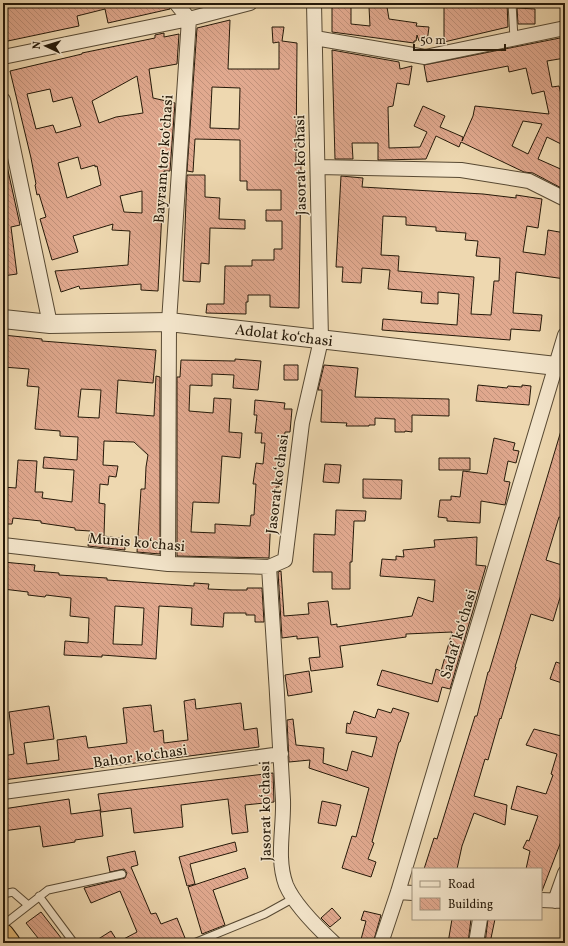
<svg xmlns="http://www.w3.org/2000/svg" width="568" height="946" font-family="Vollkorn,serif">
	<defs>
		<pattern id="building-back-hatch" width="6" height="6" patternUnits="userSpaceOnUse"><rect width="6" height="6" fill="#e1a98f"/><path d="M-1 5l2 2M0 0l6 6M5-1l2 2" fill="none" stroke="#c1917a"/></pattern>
	</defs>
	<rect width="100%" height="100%" fill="#eed8b0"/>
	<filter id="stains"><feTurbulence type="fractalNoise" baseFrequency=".005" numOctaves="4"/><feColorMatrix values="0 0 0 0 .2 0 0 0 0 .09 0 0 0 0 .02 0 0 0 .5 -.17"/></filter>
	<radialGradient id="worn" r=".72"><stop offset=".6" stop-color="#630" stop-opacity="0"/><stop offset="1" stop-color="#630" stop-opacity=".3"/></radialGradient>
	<path fill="url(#building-back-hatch)" stroke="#251909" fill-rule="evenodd" d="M3,3H168L170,9L108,23L105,9L77,16L79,26L3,42Z
		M332,3H351V24L370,26L369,7H387L389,19L417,23L416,26L429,27L427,42L419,41L417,35L416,41H414V43L332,32Z
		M444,3H507L508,27L444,42Z
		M517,8L535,9V24H518Z
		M230,20L228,69H279V42L273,43L272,27H284L282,41L297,43L296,163H301L299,308L270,307V295H248V302H246V314L206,313L207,304H224L225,266H252V260H274V249H282V221H266V210H281V190H247V181H240V140L195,139L193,172L187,171L197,28ZM212,87L240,88L239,129L210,128Z
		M164,33V37L179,34L177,64L149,69L153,98L175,103L170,171H164L158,291L141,290V284L80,289L79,286L61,292L55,271L128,265L130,231L112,230L113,224L73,236L78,252L52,260L40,219L46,217L39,194L37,195L35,185L36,184L31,158L10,71L82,54V53L155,38V35ZM137,76L143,113L116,117L99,123L92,101ZM50,89L53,102L72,97L81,126L56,133L53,125L36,129L27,94ZM78,157L81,169L95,165V167L97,166L101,185L67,198L58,163ZM142,191V213L124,212L120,196Z
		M565,37V58L547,61L552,87L559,86L564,107H565V146L547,137L538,159L565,171V190L533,173L524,172L461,142L459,147L436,136L426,159L378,160V143H352L353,159H335L332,50L399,62L400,69L412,66L409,85L397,83L393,106L388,107L389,148L420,147L427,132L414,126L423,106L445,116L440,127L463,137L462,141L473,116L475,106L549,114L544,91L532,94L526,68L509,72L508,66L427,82L424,65ZM523,121L542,124L528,154L512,146Z
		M3,166H7L20,225L11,227L17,274L3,276Z
		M187,175H205V197L220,198L219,219L245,220V229L210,228L209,264L201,263L200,282L183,281Z
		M341,176L363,178L362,187L483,194L516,198V195L542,199L538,228L527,226L523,252L545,255L548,230L565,233V279L516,272L513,313L542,315L540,331L511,329L510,340L382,330L383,319L457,325L459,294L438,292V304L421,303L422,292L388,289L390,270L362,268L361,283L342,282L343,267H336ZM383,216L406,217V225L436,227V231L466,233L465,240L478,241L476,256L500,258L499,281H494L491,315L471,314L474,277L398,271L399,256L381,255Z
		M3,335L42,339V341L156,350L153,383L118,380L116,413L154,416L156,376L160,377V554L137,552L141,489H145L146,467L148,455L134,442L104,441L103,465L118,466L116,477L109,476L108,485L100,484L99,503L105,504L104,536L124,539L125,550L88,546L90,531L75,530V528L41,523V521L13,518L12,524H3V487L16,488L18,460L37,461L35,492H43L42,498L72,502L74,470L43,468L44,457L77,460L78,437L60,436V431L35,429L39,387L27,386L29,369L3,367ZM81,389L101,390L99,418L78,417Z
		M235,359L261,361L258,390L233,388L234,375L212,374V386L190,385L189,411L213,413L214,398L231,399L229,432L242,433L240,458L222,456L219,503L193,502L191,532L215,533V524L250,526L251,515H254L256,484H253L256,463L263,464L265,443H261L262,433H255L257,415H254L255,400L285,403L284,409H292L290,432H285L279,487H276L274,516L271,515L269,558L177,556V377H180L181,360L235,361Z
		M284,365H298V380H284Z
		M324,365L358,368L355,397L449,399V416L412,415V432L405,431V432H395V419L375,418V425H369V426H346L347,423L321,422L322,390H318Z
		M478,385L507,388L508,386L522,387V385L531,386L529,405L476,401Z
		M563,424L565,425V475L560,491L565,492V519L559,517L546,560L565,566V581L553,621L531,614L515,667H516L501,719L500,718L488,760L485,759L474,796L507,805L505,825L474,813L462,846L457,869H424L434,838L437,839L475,716H477L488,672H489Z
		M494,438L515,443L513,450L519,451L516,463L508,461L504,481L510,482L505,505L481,501L480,523L447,521V518L438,517L440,500H451V496L460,497L463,471L487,474Z
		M439,458H470V470H439Z
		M325,464L341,465L339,483L323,482Z
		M363,479L402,480L401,499L363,498Z
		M336,510L366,511L365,521H354L352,562H350V589H332V572H313L314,534L335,535Z
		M477,537L476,565L486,566L450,689L442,687L438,702L377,685L382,670L432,684L436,669L441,671L452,632L406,634V637L340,646L343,667L311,671L309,658L320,657L318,637L297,639V636L282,638L278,572L281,571L284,616L309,614L308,603L328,601L331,625L337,624V627L412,616L418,597L433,602L435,580L380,576L382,559L396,560V556L404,557L403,550L435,547L434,540Z
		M3,562L35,565L34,571L59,573V575L107,578V580L194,586V583L209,584L208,589L232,590H247V588H262L264,622H255V615H246V613H224L223,627L191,625L192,608L159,606L156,659L102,655V657L64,655L65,641L88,643L89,618L70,616L71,598L46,595L45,597L28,595V592L3,589ZM115,606L144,608L142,645L113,644Z
		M556,662L565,665V684L550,679Z
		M309,671L312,692L288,696L285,675Z
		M195,699L196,709L241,703L244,730L257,728L259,747L3,780V756L14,754L9,712L49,706L54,739L24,743L27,764L59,760L57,740L86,736L88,748L127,743L123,708L151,705L154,732L163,730L164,743L188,740L184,701Z
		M393,708L409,713L400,742H399L372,842L374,843L368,859L376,862L371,877L342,868L352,836L356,837L369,788L309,768L310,760L289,762L287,720L293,719L296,745L324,748L323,763L347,771L352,751L372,757L377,737L346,733L347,723L350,724L354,711L375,718L378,709L391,713Z
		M534,729L565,737V831L542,891L541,869H526L530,851L523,848L527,840L529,841L538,816L511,809L517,786L546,794L553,775L551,774L557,754L526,745Z
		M273,773L274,802L245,805L248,832L232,834L228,799L181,805L183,827L134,833L131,808L101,812L98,794Z
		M69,799L71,814L100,810L103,836L75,840V842L43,847L40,826L3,831V809Z
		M322,801L341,805L336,826L318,823Z
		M235,842L237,851L190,864L195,884L187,886L179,857Z
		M135,851L138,865L131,867L151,914L156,913L161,924L177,918L187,943H92L111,931L118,942L137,932L120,891L91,903L84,888L125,878L127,873L124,869L110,872L107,857Z
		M245,868L248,878L213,890L225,925L202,934L188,887Z
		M332,908L341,918L330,927L321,918Z
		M364,911L381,915L373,943H360L366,921L361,920Z
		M41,912L65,943H42L26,923Z
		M452,919H471L468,943H448Z
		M488,919H495L490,943H485Z"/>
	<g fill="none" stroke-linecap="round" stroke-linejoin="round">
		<defs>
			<path id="service" d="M512,3L514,39
				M3,894L13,892L28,905
				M39,896L74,943
				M3,925L48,890L122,874
				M194,943L265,914L294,898"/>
			<path id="minor" d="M315,38L425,57L565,28
				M3,57L189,19L250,3
				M3,100L50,324
				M318,167L461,170L529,181L565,199
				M3,545L168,564L269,567L285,560L302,423L321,340L314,3
				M168,564L169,322L189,19L176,3
				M269,567C274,645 279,722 283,800C284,828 276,858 286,885C294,904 319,929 334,943
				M3,792L281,754
				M398,892L413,893
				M541,900L565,901
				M555,901L565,873
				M381,943L398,892L565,335
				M476,943L480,919"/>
			<path id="tertiary" d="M3,319L50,324L169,322L565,367"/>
			<path id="trunk" d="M3,935L9,943"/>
		</defs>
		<use href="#service" stroke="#574933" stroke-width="9"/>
		<use href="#minor" stroke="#574933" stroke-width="16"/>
		<use href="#tertiary" stroke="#574933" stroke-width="20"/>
		<use href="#trunk" stroke="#251909" stroke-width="24"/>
		<use href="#service" stroke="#f4e6cc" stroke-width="7"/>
		<use href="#minor" stroke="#f4e6cc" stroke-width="14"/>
		<use href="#tertiary" stroke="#f4e6cc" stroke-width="18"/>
		<use href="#trunk" stroke="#e7bc78" stroke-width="22"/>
	</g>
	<g text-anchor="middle" stroke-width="3" stroke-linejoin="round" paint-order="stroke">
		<g font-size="15" fill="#251909" stroke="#f4e6cc">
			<text transform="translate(163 159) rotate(-86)" y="5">Bayram tor koʻchasi</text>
			<text transform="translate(300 165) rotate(-91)" y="5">Jasorat koʻchasi</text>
			<text transform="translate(284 335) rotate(7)" y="5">Adolat koʻchasi</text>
			<text transform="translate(277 484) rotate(-83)" y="5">Jasorat koʻchasi</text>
			<text transform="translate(137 542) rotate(5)" y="5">Munis koʻchasi</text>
			<text transform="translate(458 634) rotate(-73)" y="5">Sadaf koʻchasi</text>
			<text transform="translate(140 756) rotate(-8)" y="5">Bahor koʻchasi</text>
			<text transform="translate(265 811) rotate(-91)" y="5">Jasorat koʻchasi</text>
		</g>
	</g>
	<rect width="568" height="946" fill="none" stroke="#eed8b0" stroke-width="16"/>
	<rect x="4" y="4" width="560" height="938" fill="none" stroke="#251909" stroke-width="2"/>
	<rect x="8" y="8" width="552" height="930" fill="none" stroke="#251909"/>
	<rect x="412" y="868" width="130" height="52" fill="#f4e6cc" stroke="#a1947e"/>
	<rect x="420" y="881" width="20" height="6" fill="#f4e6cc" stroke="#a1947e"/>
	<text x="448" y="888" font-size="12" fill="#251909">Road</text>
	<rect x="420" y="898" width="20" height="12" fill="url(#building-back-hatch)" stroke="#a1947e"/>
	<text x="448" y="908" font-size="12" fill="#251909">Building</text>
	<g transform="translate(46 46) rotate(274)" stroke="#f4e6cc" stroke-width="3" paint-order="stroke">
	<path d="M0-3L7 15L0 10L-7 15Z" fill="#251909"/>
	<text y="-6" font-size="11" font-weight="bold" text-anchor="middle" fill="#251909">N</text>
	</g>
	<path d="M414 44v6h91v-6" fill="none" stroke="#251909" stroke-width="2"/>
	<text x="420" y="44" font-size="12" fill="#251909" stroke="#f4e6cc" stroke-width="3" paint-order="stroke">50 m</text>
	<rect width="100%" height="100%" filter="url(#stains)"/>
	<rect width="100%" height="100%" fill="url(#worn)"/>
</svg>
